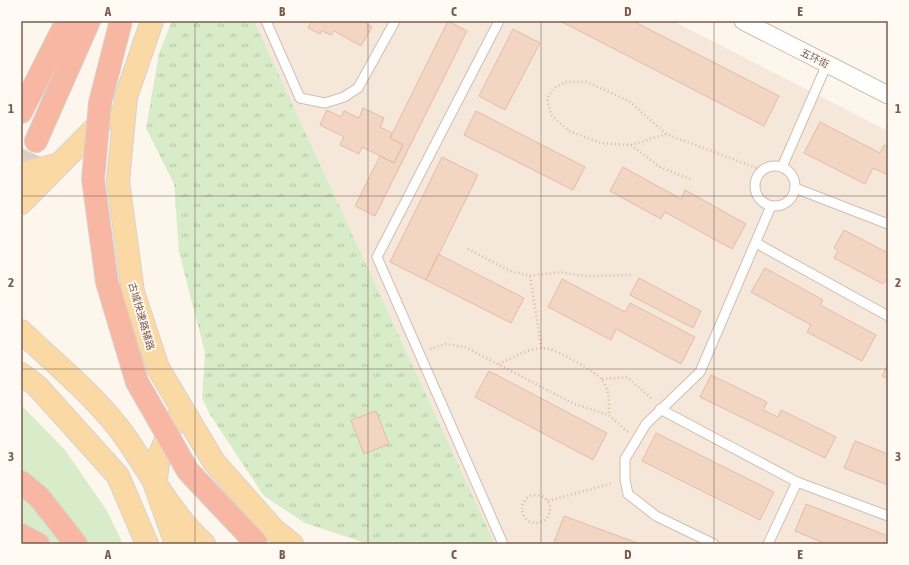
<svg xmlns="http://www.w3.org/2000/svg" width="909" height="565" font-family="'Asap Condensed','Noto Sans SC',sans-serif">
	<defs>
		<pattern id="park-tufts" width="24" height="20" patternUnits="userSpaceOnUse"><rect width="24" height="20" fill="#d8ecc9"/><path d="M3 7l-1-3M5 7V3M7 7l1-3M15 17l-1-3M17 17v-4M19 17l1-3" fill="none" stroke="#b4c2a5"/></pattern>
	</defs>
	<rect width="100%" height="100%" fill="#fdf6ec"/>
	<path fill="#f5e8da" d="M254,21H673L888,131V544H495Z"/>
	<path fill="#d8ecc9" d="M21,405L65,450L107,511L123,544H21Z"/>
	<path fill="url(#park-tufts)" d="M172,21H254L495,544H368L305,523L264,496L209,413L202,398L205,353L179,252L174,184L146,128L159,53Z"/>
	<path fill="#f3d5c3" stroke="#e6bba3" d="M312,21H362L372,27L361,46L334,31L331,35L322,31L320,34L308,28Z
		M448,21L467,31L375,216L355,206L380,156L394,163L403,145L390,138Z
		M560,21H633L779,96L764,126Z
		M513,29L540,43L505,110L479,96Z
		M363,108L384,118L380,127L392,133L390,138L403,145L394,163L362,147L359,154L340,145L344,137L320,125L327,110L341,117L344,111L359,118Z
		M476,111L585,167L573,190L464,135Z
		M820,122L880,153L884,145L888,147V175L873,168L865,184L804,153Z
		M442,157L478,175L426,280L390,262Z
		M623,167L681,199L685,190L746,224L732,249L665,212L661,219L610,191Z
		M844,230L888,253V276L883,284L834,258L838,251L834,248Z
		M438,254L524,298L511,323L426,280Z
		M765,268L823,300L820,305L876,335L862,361L807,332L811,325L751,292Z
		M639,278L701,311L693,328L630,295Z
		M562,279L625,312L630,303L695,337L681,364L616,329L611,340L548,307Z
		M888,365V379L882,376Z
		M489,371L607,433L593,460L475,397Z
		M711,375L767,402L763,410L778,417L781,410L836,437L825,458L700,397Z
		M376,411L389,444L364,454L351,420Z
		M656,433L774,492L760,520L642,461Z
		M855,441L888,454V485L844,468Z
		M806,504L888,536V544H826L795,531Z
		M564,516L640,544H560L554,542Z"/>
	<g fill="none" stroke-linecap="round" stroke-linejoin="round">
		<path stroke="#dcd0c4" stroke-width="22" stroke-dasharray="22 11" stroke-linecap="butt" d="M21,172L36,141"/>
		<defs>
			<path id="lane" d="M266,21L300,98L325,103L344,97L358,88L395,21
				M499,21L377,257L503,544
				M755 186a20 20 0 1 1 40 0a20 20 0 1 1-40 0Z
				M782,167L827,64
				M795,188L888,224
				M756,243L888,316
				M660,409L797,482L888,516
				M714,544L656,516L628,494L625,480V459L646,424L700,372L771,206
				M768,544L797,482"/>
			<path id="street" d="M743,21L888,95"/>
			<path id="primary" d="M152,21L126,97L118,181L133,292L158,368L214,462L274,530L292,544
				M21,174L59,164
				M21,203L107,116
				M21,331C56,365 98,398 126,438C151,474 171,514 204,544
				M21,374L37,386L118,476L147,544
				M174,421L159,456L155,485L176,544"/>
			<path id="highway" d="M21,112L67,21
				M36,141L89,21
				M21,482L39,497L76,544
				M21,535L38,544"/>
		</defs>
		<use href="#lane" stroke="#d1beb0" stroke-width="11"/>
		<use href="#street" stroke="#d1beb0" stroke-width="19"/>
		<use href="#primary" stroke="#dad1cd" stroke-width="24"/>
		<use href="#highway" stroke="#dad1cd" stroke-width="24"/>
		<path stroke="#d9b8a5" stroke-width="2.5" stroke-dasharray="1 3" stroke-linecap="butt" d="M666,134L629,101L587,82H565L553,89L547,99L551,115L569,131L601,143L631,145L666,134L762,170
			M631,145L660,167L692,180
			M468,249L510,271L530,276L559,272L585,276L631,275
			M530,276L542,350
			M430,349L446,344L465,347L574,404L609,415L628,432
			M499,364C514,357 532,346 549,349C558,351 597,372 602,380C610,390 609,403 609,415
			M602,379L627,377L652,399
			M522 509a14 14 0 1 1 28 0a14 14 0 1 1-28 0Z
			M548,501L613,483"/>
		<use href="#lane" stroke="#fff" stroke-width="9"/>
		<use href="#street" stroke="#fff" stroke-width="17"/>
		<use href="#primary" stroke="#fbd9a5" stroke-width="22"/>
		<use href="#highway" stroke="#f7b7a3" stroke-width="22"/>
		<defs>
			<path id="highway-bridge" d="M121,21L100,103L93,179L107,282L137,382L188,471L257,544"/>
		</defs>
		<use href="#highway-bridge" stroke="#dad1cd" stroke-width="24" stroke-linecap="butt"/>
		<use href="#highway-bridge" stroke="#f7b7a3" stroke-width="22"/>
	</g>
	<path fill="none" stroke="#7a5c4d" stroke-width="1" stroke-opacity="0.55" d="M195,21V544M368,21V544M541,21V544M714,21V544M21,196H888M21,369H888"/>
	<g text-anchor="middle" stroke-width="3.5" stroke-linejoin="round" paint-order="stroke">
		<g font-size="10" fill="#7a5c4d" stroke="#fffaf3">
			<text transform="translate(815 58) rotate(27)" y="4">五环街</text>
			<text transform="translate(142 316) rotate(74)" y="4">古城快速路辅路</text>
		</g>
	</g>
	<rect width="909" height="565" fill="none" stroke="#fffaf3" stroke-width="44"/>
	<rect x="22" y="22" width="865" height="521" fill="none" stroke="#7a5c4d" stroke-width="1.5"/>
	<g font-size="13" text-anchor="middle" font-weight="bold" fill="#7a5c4d">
		<text x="108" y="16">A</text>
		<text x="282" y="16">B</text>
		<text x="454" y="16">C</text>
		<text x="628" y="16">D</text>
		<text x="800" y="16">E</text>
		<text x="11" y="113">1</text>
		<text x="898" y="113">1</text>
		<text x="11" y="287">2</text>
		<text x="898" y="287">2</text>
		<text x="11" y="461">3</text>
		<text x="898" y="461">3</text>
		<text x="108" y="559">A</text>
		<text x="282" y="559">B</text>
		<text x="454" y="559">C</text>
		<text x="628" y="559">D</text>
		<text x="800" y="559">E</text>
	</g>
</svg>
